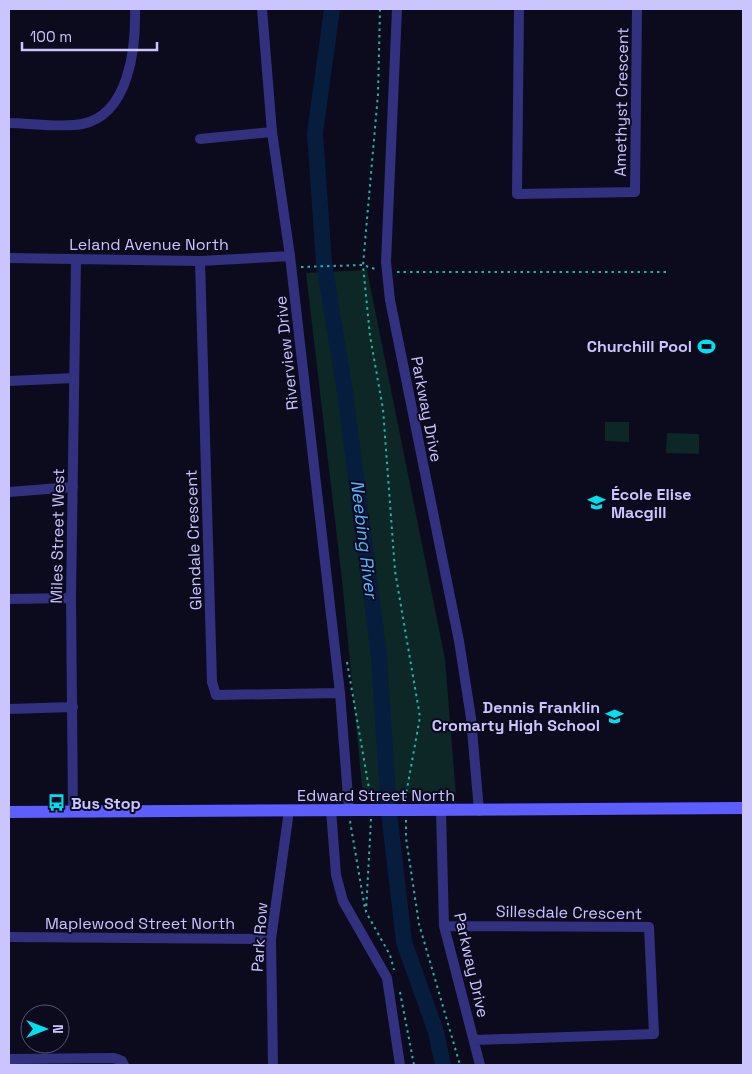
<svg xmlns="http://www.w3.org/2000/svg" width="752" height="1074" font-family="'Space Grotesk',sans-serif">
	<rect width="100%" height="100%" fill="#0c0a1d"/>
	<path fill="#0c2725" d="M367,270L445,659L456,796L414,793L363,796L342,580L306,273Z
		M605,422H629V442L605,441Z
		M667,433L699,434V454L666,453Z"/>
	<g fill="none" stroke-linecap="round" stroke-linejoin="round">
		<path stroke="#071d3e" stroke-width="16" d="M332,9L315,133L324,263L345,392L379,656L389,812L404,942L436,1032L443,1065"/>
		<path stroke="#23b5a7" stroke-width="2" stroke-dasharray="2.5 4" stroke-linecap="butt" d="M380,9L378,94L363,265L370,336L383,409L395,571L420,717L405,800
			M301,267L363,265L378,270
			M397,272H668
			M347,662L371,800
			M371,819L366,912L390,955L394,970
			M406,820V838L419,924L460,1065
			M350,821L365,909
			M400,992L414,1065"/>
		<path stroke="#31317f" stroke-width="10" d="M262,9L272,132L290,256L340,693L349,810
			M397,9L386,262L390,300L459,641L471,718L479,811
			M519,9L517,194L635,192L637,9
			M9,123C29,123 63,128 82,124C129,115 136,48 135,9
			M200,139L272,132
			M9,258L200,261L290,256
			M200,261L212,682L216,695L340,693
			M9,381L74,378
			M9,492L73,487
			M9,599L71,598
			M9,709L73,707
			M331,810L336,875L343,901L387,978L400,1065
			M441,811L444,926L480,1065
			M73,812L71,598L76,260
			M444,926L649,927L654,1034L475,1040
			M9,937L271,939
			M9,1059L114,1058L122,1061L124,1065
			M273,1065L271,939L289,811"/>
		<path stroke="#5c5eff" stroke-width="12" d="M409,810L743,808
			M9,812L362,810"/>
		<path stroke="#5c5eff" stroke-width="12" d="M362,810H409"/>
	</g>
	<defs>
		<symbol id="stadium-bare" viewBox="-9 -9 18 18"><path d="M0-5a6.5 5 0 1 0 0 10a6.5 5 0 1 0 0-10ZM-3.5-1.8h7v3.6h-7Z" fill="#00e1f0" stroke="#0c0a1d" stroke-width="2.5" paint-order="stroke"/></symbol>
		<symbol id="school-bare" viewBox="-9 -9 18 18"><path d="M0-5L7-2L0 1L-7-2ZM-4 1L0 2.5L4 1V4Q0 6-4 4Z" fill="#00e1f0" stroke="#0c0a1d" stroke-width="2.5" paint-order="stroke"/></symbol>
		<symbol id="bus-bare" viewBox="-9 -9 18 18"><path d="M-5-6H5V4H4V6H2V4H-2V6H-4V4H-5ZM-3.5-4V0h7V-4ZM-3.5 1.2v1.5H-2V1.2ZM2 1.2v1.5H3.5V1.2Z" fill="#00e1f0" stroke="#0c0a1d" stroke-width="2.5" paint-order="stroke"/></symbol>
	</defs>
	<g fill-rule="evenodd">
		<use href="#stadium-bare" x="694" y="334" width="25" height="25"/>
		<use href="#school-bare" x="584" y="490" width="25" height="25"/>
		<use href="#school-bare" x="602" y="704" width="25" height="25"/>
		<use href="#bus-bare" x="44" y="790" width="25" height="25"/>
	</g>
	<g text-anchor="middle" stroke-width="4" stroke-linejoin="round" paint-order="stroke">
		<g font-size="16" fill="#cac5ff" stroke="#0c0a1d">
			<text transform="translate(621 102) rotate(-89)" y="6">Amethyst Crescent</text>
			<text x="149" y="250">Leland Avenue North</text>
			<text transform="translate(286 353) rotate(-96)" y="6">Riverview Drive</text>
			<text transform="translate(427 409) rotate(79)" y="6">Parkway Drive</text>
			<text transform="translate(57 536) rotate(-89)" y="6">Miles Street West</text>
			<text transform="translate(193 540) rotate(-92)" y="6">Glendale Crescent</text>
			<text x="376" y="801">Edward Street North</text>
			<text transform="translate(569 912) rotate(1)" y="6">Sillesdale Crescent</text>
			<text x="140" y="929">Maplewood Street North</text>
			<text transform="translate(259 937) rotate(-86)" y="6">Park Row</text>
			<text transform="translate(472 965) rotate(77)" y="6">Parkway Drive</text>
		</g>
		<g font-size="16" font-weight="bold" fill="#cac5ff" stroke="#0c0a1d" text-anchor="end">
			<text x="692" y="352">Churchill Pool</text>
			<text x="611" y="500" text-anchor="start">École Elise<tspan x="611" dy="18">Macgill</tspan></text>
			<text x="600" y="713">Dennis Franklin<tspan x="600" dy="18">Cromarty High School</tspan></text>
			<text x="71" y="809" text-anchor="start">Bus Stop</text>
		</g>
		<g font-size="18" font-style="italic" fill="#53b6ff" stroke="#0c0a1d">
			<text transform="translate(364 539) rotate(83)" y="6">Neebing River</text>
		</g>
	</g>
	<rect width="752" height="1074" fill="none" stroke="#cac5ff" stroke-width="20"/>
	<g transform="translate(45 1029) rotate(90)"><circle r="24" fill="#0c0a1d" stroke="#585577"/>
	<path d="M0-4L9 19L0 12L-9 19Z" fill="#00e1f0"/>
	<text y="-8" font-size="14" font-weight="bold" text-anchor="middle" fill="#cac5ff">N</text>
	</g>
	<path d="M22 42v8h135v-8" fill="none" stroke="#cac5ff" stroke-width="2.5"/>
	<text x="30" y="42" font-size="15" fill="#cac5ff" stroke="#0c0a1d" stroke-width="4" paint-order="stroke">100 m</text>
</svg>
